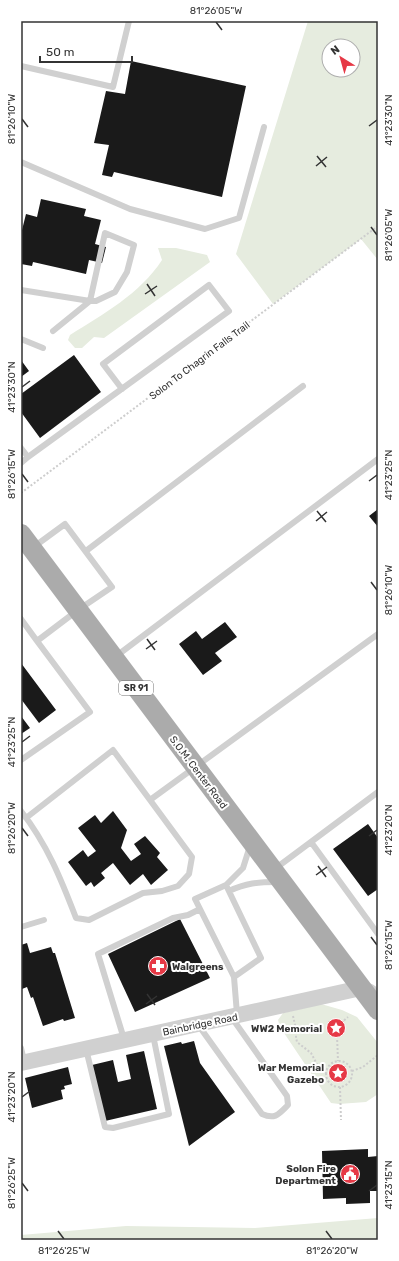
<svg xmlns="http://www.w3.org/2000/svg" width="399" height="1261" font-family="Rubik,sans-serif">
	<rect width="100%" height="100%" fill="#fff"/>
	<path fill="#e6ecdf" fill-rule="evenodd" d="M308,21H378V260L361,239L273,304L236,254ZM329,46H353V70H329Z
		M158,248H176L207,255L210,262L104,338L94,337L82,348H75L68,340L70,335C103,314 140,294 162,260Z
		M321,1004L342,1010L357,1017L378,1043V1094L366,1102L339,1104L331,1103L280,1027L278,1020L283,1013Z
		M378,1218V1240H21V1235L126,1226L255,1228Z"/>
	<path fill="#1a1a1a" d="M131,61L246,86L222,197L114,172L112,177L102,175L109,145L94,143L106,91L125,94Z
		M41,199L86,209L84,216L101,220L95,244L106,247L102,263L89,260L86,274L33,262L32,266L21,264V234L26,214L37,217Z
		M74,355L101,392L40,438L21,412V394Z
		M21,360L29,371L21,377Z
		M378,509V527L369,516Z
		M225,622L237,637L215,653L222,661L203,675L179,644L196,631L202,639Z
		M21,663L56,710L39,723L21,699Z
		M21,716L30,728L21,734Z
		M113,811L127,830L121,848L131,861L141,854L134,844L145,836L160,853L157,857L168,870L151,885L143,874L130,885L113,863L101,873L105,878L94,887L91,882L86,886L68,862L83,850L88,857L96,851L78,828L95,815L101,823Z
		M368,824L378,838V889L368,896L333,849Z
		M180,919L210,978L135,1012L108,954Z
		M27,943L30,953L51,947L53,953H55L75,1018L64,1021L63,1019L43,1026L33,997L31,998L27,987L22,989L21,985L22,978L21,945Z
		M194,1041L200,1063L235,1112L189,1146L164,1046L181,1042L182,1044Z
		M144,1051L157,1109L105,1121L92,1065L113,1060L118,1082L131,1079L126,1055Z
		M331 1074a8 8 0 1 1 16 0a8 8 0 1 1-16 0Z
		M68,1067L72,1084L64,1086L65,1089L61,1090L63,1099L32,1108L25,1078Z
		M368,1149V1157L378,1156V1191H370V1203L346,1204V1198L323,1199L322,1151Z"/>
	<g fill="none" stroke-linecap="round" stroke-linejoin="round">
		<path stroke="#cdcdcd" stroke-width="2" stroke-dasharray="2 2" stroke-linecap="butt" d="M21,493L378,226
			M293,1016L296,1029V1038L297,1042L311,1053L319,1068L326,1070
			M328 1028a8 8 0 1 1 16 0a8 8 0 1 1-16 0Z
			M341,1023L348,1017
			M337,1036L338,1061
			M326 1074a13 13 0 1 1 26 0a13 13 0 1 1-26 0Z
			M352,1071L363,1067L378,1055
			M340,1087L341,1120"/>
		<path stroke="#d0d0d0" stroke-width="6" d="M21,66L113,87L129,21
			M21,162L130,209L205,229L239,218L264,127
			M21,290L90,301H96L115,292L127,272L134,245L105,233L90,301L53,331
			M21,339L43,348
			M21,448L28,457L21,463
			M28,457L229,311L209,285L103,364L122,389
			M86,551L303,386
			M21,619L37,641L78,610L112,587L65,524L35,546
			M115,657L378,459
			M21,760L90,712L37,641
			M21,811C47,844 61,879 76,918L89,920L143,893L162,891L178,886L189,874L192,857L150,800L378,634
			M26,818L113,750L150,800
			M311,842L378,934
			M276,868L378,792
			M226,885L261,958L234,977
			M229,891C246,883 258,882 277,882
			M21,927L44,920
			M237,1014L234,977L195,899L226,885L243,868L250,846
			M199,1026L262,1114C275,1120 279,1114 288,1105L287,1096L232,1018
			M124,1039L98,954L173,918L188,915L200,909
			M21,1048L24,1061
			M86,1049L105,1127L113,1128L169,1114L153,1035"/>
		<path stroke="#d0d0d0" stroke-width="16" d="M21,1063L361,988L370,992"/>
		<path stroke="#ababab" stroke-width="20" d="M21,534L378,1010"/>
	</g>
	<path fill="none" stroke="#333" stroke-width="1.5" d="M216,22L222,30M22,119L28,127M369,126L377,120M317,156L326,167M316,166L327,157M371,227L377,235M147,284L155,296M145,294L157,286M22,387L30,381M22,474L28,482M369,481L377,475M317,511L326,522M316,521L327,512M371,582L377,590M147,639L155,650M146,649L157,641M22,742L30,736M22,828L28,836M369,836L377,830M318,866L326,877M316,875L327,867M371,937L377,945M147,994L155,1005M146,1004L157,996M22,1097L30,1091M22,1183L28,1191M369,1191L377,1185M58,1231L64,1239M326,1231L332,1239"/>
	<defs>
		<symbol id="pharmacy-disc" viewBox="-11 -11 22 22"><circle r="9.5" fill="#e63946" stroke="#fff"/><path d="M-2-6h4v4h4v4h-4v4h-4v-4h-4v-4h4Z" fill="#fff"/></symbol>
		<symbol id="sight-disc" viewBox="-11 -11 22 22"><circle r="9.5" fill="#e63946" stroke="#fff"/><path d="M0-6L1.8-2.2L6-1.7L2.9 1.2L3.7 5.4L0 3.3L-3.7 5.4L-2.9 1.2L-6-1.7L-1.8-2.2Z" fill="#fff"/></symbol>
		<symbol id="civic-disc" viewBox="-11 -11 22 22"><circle r="9.5" fill="#e63946" stroke="#fff"/><path d="M-.6-6.5H3V-4.5H.6V-3L4-1V1h2V6H-6V1h2V-1L-.6-3ZM-1.2 2.5V6h2.4V2.5Z" fill="#fff"/></symbol>
	</defs>
	<g fill-rule="evenodd">
		<use href="#pharmacy-disc" x="147" y="955" width="22" height="22"/>
		<use href="#sight-disc" x="325" y="1017" width="22" height="22"/>
		<use href="#sight-disc" x="327" y="1062" width="22" height="22"/>
		<use href="#civic-disc" x="339" y="1163" width="22" height="22"/>
	</g>
	<g text-anchor="middle" stroke-width="4" stroke-linejoin="round" paint-order="stroke">
		<rect fill="#fff" stroke="#707070" stroke-width="1" x="119" y="681" width="34" height="14" rx="3"/>
		<g font-size="9" font-weight="bold" fill="#333">
			<text x="136" y="691">SR 91</text>
		</g>
		<g font-size="10" fill="#333" stroke="#fff">
			<text transform="translate(199 360) rotate(-37)" y="4">Solon To Chagrin Falls Trail</text>
			<text transform="translate(199 772) rotate(53)" y="4">S.O.M. Center Road</text>
			<text transform="translate(200 1024) rotate(-12)" y="4">Bainbridge Road</text>
		</g>
		<g font-size="10" font-weight="bold" fill="#333" stroke="#fff" text-anchor="end">
			<text x="172" y="970" text-anchor="start">Walgreens</text>
			<text x="322" y="1032">WW2 Memorial</text>
			<text x="324" y="1071">War Memorial<tspan x="324" dy="12">Gazebo</tspan></text>
			<text x="336" y="1172">Solon Fire<tspan x="336" dy="12">Department</tspan></text>
		</g>
	</g>
	<rect width="399" height="1261" fill="none" stroke="#ffffff" stroke-width="44"/>
	<g transform="translate(341 58) rotate(323)"><circle r="19" fill="#ffffff" stroke="#adadad"/>
	<path d="M0-3L7 15L0 10L-7 15Z" fill="#e63946"/>
	<text y="-6" font-size="11" font-weight="bold" text-anchor="middle" fill="#333333">N</text>
	</g>
	<path d="M40 56v6h92v-6" fill="none" stroke="#333333" stroke-width="2"/>
	<text x="46" y="56" font-size="12" fill="#333333" stroke="#ffffff" stroke-width="3" paint-order="stroke">50 m</text>
	<rect x="22" y="22" width="355" height="1217" fill="none" stroke="#333" stroke-width="1.5"/>
	<g font-size="10" text-anchor="middle" fill="#333">
		<text x="216" y="14">81°26'05"W</text>
		<text transform="translate(11 119) rotate(-90)" y="4">81°26'10"W</text>
		<text transform="translate(388 120) rotate(-90)" y="4">41°23'30"N</text>
		<text transform="translate(388 235) rotate(-90)" y="4">81°26'05"W</text>
		<text transform="translate(11 387) rotate(-90)" y="4">41°23'30"N</text>
		<text transform="translate(11 474) rotate(-90)" y="4">81°26'15"W</text>
		<text transform="translate(388 475) rotate(-90)" y="4">41°23'25"N</text>
		<text transform="translate(388 590) rotate(-90)" y="4">81°26'10"W</text>
		<text transform="translate(11 742) rotate(-90)" y="4">41°23'25"N</text>
		<text transform="translate(11 828) rotate(-90)" y="4">81°26'20"W</text>
		<text transform="translate(388 830) rotate(-90)" y="4">41°23'20"N</text>
		<text transform="translate(388 945) rotate(-90)" y="4">81°26'15"W</text>
		<text transform="translate(11 1097) rotate(-90)" y="4">41°23'20"N</text>
		<text transform="translate(11 1183) rotate(-90)" y="4">81°26'25"W</text>
		<text transform="translate(388 1185) rotate(-90)" y="4">41°23'15"N</text>
		<text x="64" y="1254">81°26'25"W</text>
		<text x="332" y="1254">81°26'20"W</text>
	</g>
</svg>
